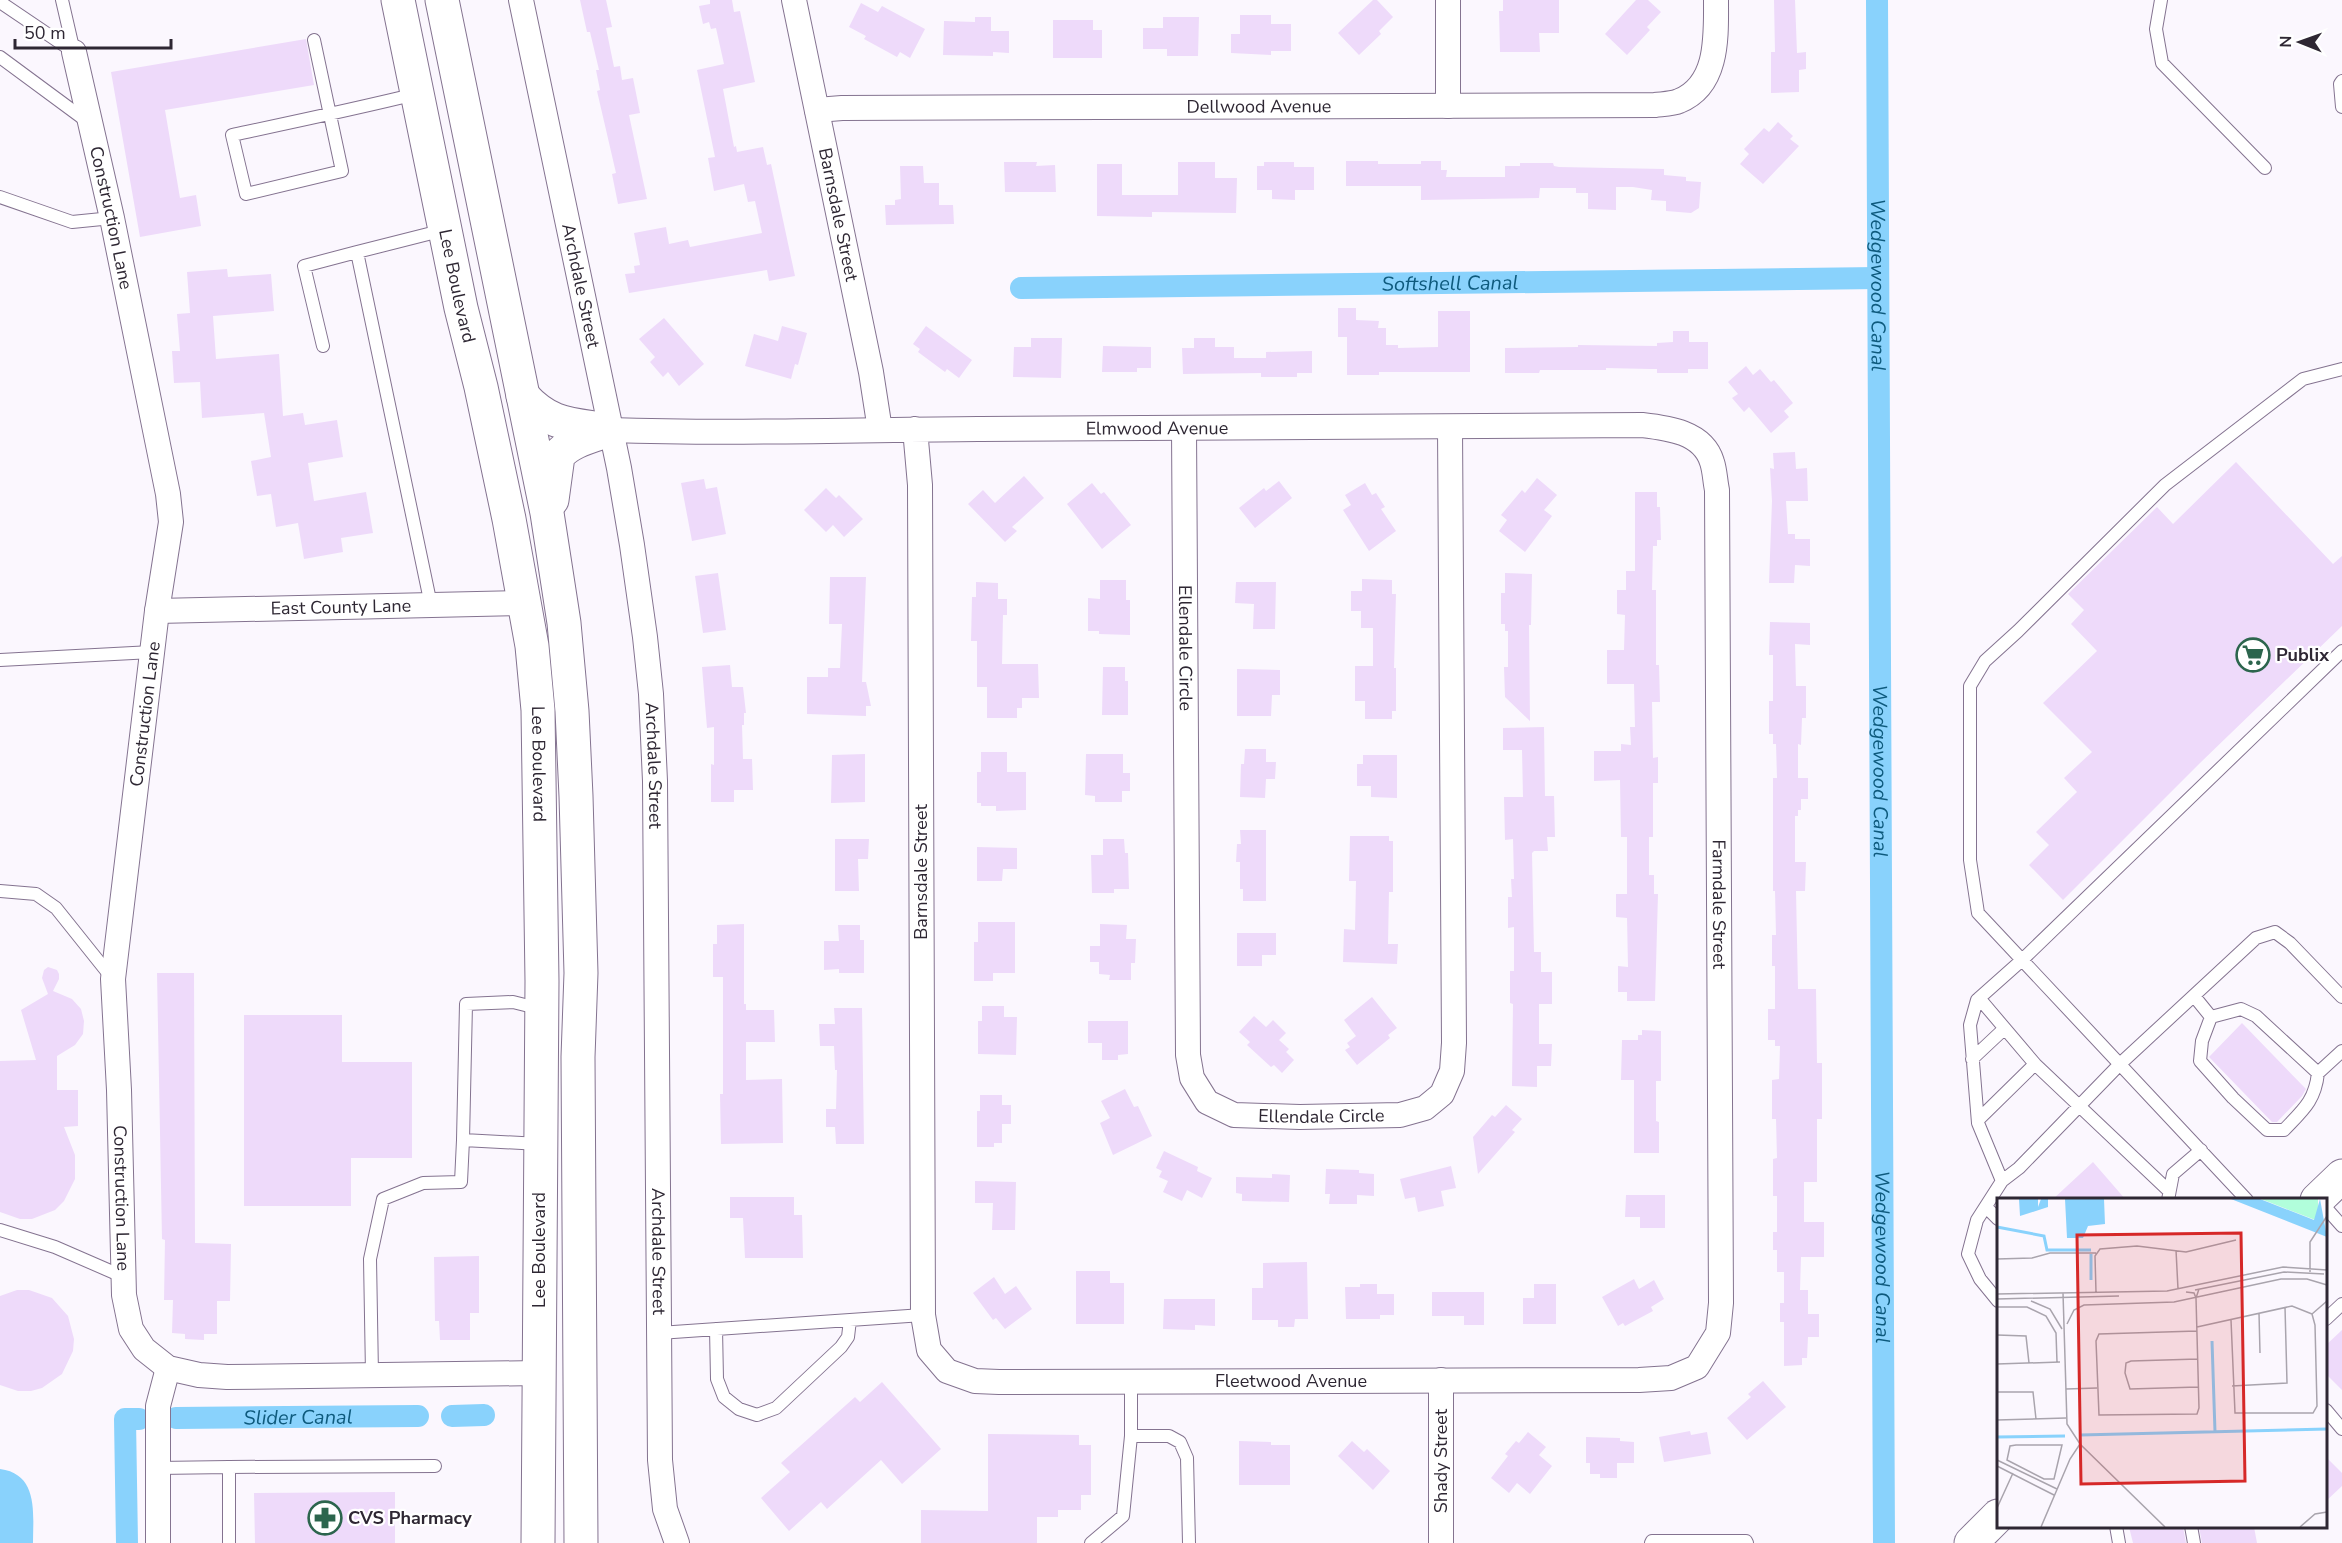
<svg xmlns="http://www.w3.org/2000/svg" width="2342" height="1543" font-family="'Nunito Sans',sans-serif">
	<rect width="100%" height="100%" fill="#fbf7fe"/>
	<path fill="#89d2fc" d="M0,1469C39,1474 33,1514 33,1543H0Z"/>
	<g fill="none" stroke-linecap="round" stroke-linejoin="round">
		<g stroke="#89d2fc" stroke-width="22">
			<path id="s1" d="M1877,0L1884,1543"/>
			<path id="s2" d="M1021,288L1878,278"/>
			<path d="M452,1416L484,1415"/>
			<path id="s3" d="M176,1418L418,1416"/>
			<path d="M127,1543L125,1419H139"/>
		</g>
	</g>
	<path fill="#eedafa" d="M580,0H606L612,27L606,28L614,67L620,66L622,80L633,78L640,113L629,115L647,199L618,204L612,174L616,173L597,91L600,90L596,70H599L590,32H587Z
		M710,0H732L734,12L740,11L755,82L723,89L734,147L736,146L737,152L763,147L767,165L771,164L795,276L769,281L767,270L629,293L625,274L635,273L634,266L640,265L634,233L666,227L669,244L688,240L690,247L762,233L755,201L748,202L744,184L714,191L708,158L715,157L697,70L724,64L716,28L711,29L709,22L703,24L699,6L710,4Z
		M1373,0H1377L1393,17L1379,31L1381,34L1359,55L1338,33Z
		M1503,0H1559V33H1539L1540,52H1500L1499,11H1503Z
		M1636,0H1648L1661,12L1647,27L1650,30L1627,55L1605,34Z
		M1774,0H1795L1797,53L1806,52V69L1799,70V92L1771,93V52H1775Z
		M861,3L878,12L882,6L925,29L910,58L900,52L897,57L864,39L866,36L849,27Z
		M1240,15H1271V24H1291V51H1271V55L1231,53V34H1240Z
		M975,17H991V31H1009V53L993,52V56L943,55L944,21L975,22Z
		M1163,17H1199L1198,56H1167V49H1143V28H1163Z
		M1053,20H1093V30H1102V58H1053Z
		M306,39L314,85L165,110L180,198L196,195L201,226L140,237L111,72Z
		M1778,122L1793,136L1790,139L1799,146L1763,184L1740,164L1749,154L1744,149L1764,128L1769,132Z
		M1346,161H1378V164H1421V161H1441V170H1447L1446,177H1505V166H1520V163H1553L1554,166L1559,167L1664,169V175L1686,177V181L1701,182L1699,208L1691,213L1666,211V201L1651,200L1652,190L1633,187H1616V210L1588,209V193H1576V188H1540L1539,198L1421,200V186H1346Z
		M1004,162H1037L1036,166L1055,165L1056,192H1005Z
		M1178,162H1215V178H1237L1236,213L1152,212V217L1097,216V164H1122V195H1178Z
		M1264,162H1294V167H1314V190H1295V200L1272,199V190H1257V166H1264Z
		M900,166H923L924,183H939V205H953L954,224L886,225L885,205H895V200L901,199Z
		M227,269L228,277L271,274L274,311L213,316L216,359L279,354L283,416L303,413L305,425L337,420L343,457L308,463L314,501L366,492L373,533L341,538L343,552L304,559L298,523L276,527L271,494L257,496L251,461L271,457L264,413L202,418L200,382L174,383L172,351H180L177,314L190,313L187,272Z
		M1338,308H1356V320L1379,321L1378,328H1386V345H1398V348L1438,347V311H1470V372H1379V375H1347V337H1338Z
		M664,318L704,364L679,386L668,372L663,377L650,362L655,357L639,339Z
		M782,326L807,333L798,365L795,364L791,379L745,366L754,334L778,341Z
		M926,326L972,360L959,378L947,369L945,372L918,352L920,349L913,344Z
		M1673,331H1689V342H1708V369H1688V373H1657V369H1650L1606,368V370H1540L1539,373H1505V348L1578,347V345L1657,346V343L1673,342Z
		M1031,338H1062L1061,378L1013,377L1014,347H1031Z
		M1194,338H1215V347H1234V358H1266V352L1312,351V373H1297V377H1261V373L1183,374L1182,348H1194Z
		M1103,346L1151,347V368H1137V372H1102Z
		M1746,366L1753,375L1760,369L1771,382L1774,380L1793,403L1784,411L1789,417L1771,433L1749,407L1744,412L1732,398L1738,394L1728,382Z
		M1795,452L1796,469L1807,468L1808,501H1786L1788,534H1795V539H1810V566L1795,565L1794,583H1769L1772,501L1770,468L1774,469L1773,453Z
		M2236,462L2333,564L2342,556V626L2200,763L2063,900L2029,865L2049,845L2036,832L2077,792L2064,778L2092,752L2043,703L2097,651L2071,624L2084,610L2068,594L2157,507L2173,524Z
		M1024,476L1044,498L1012,527L1017,531L1005,542L968,504L983,490L995,503Z
		M1537,478L1557,495L1544,510L1552,516L1525,552L1499,531L1507,520L1501,515L1522,490L1525,493Z
		M704,479L706,489L717,487L726,534L692,541L681,483Z
		M1279,481L1292,498L1255,528L1239,508L1264,488L1266,491Z
		M1092,483L1101,494L1104,492L1131,525L1102,549L1067,504Z
		M1365,483L1372,495L1376,493L1385,507L1381,509L1396,531L1369,551L1343,510L1351,505L1345,495Z
		M826,488L836,498L839,495L863,519L844,537L833,525L826,532L804,510Z
		M1635,492H1657V507H1660L1661,540H1657V546H1653L1652,590H1656V665H1659L1660,702H1652L1653,758L1658,757V783H1653V837H1649V875H1654V894H1658L1655,1001H1627V992H1618V966L1628,967L1627,918L1616,917V894H1627V837H1621L1620,780L1594,781V751H1621V744L1631,745L1630,727H1635L1634,684H1607V650H1624L1625,615L1617,614V590H1626V571H1635Z
		M718,573L726,630L703,633L695,576Z
		M1505,573L1532,574L1531,625H1529L1530,721L1505,697L1504,667H1508V631H1505V624H1501V593H1505Z
		M830,577H866L862,682H866L871,706H866V716L807,714V677H828V668H840L842,624H829Z
		M1362,579L1392,580V594H1396L1394,668H1396V711H1392V719H1365V701H1355V666H1373V628H1361V611H1351V591H1362Z
		M1100,580H1126V600H1130V635L1099,634V631H1088V598L1100,599Z
		M976,582L998,583V599H1007V615H1003L1002,664H1038L1039,698H1022V708H1017V718H987V687H977V641H971L972,597H976Z
		M1236,582H1276L1275,629H1253L1254,604L1235,603Z
		M1770,622L1810,623V645L1795,644L1796,686H1806V718H1802L1801,745L1798,744V778H1808V799H1801V810H1798V816H1795V862H1806L1805,891H1796L1798,989H1816L1817,1063H1822V1119H1817V1182H1804V1222H1824V1257H1801L1800,1290H1808V1314H1819V1337H1808L1807,1358H1802V1365L1784,1366V1322H1780V1303H1784V1272H1777V1250H1773V1232H1777V1196H1773V1159L1777,1158L1776,1119H1772V1080L1779,1079L1780,1046H1775V1040H1768V1009H1775V966H1772V935H1776L1775,891H1773V778H1777L1776,744H1773V734H1769V701H1773V655H1769Z
		M730,665L732,687H743L746,713H744V725H742L743,759H752L753,790H734V802H711V764L714,765V727L707,728L702,667Z
		M1103,667H1125V681H1128V715H1102Z
		M1237,669L1280,670V695H1272L1271,716H1237Z
		M1544,727L1545,796H1554L1555,837H1547L1548,851H1534L1532,853L1534,952H1541V972H1552V1004H1539V1044H1552L1551,1066H1537V1087L1512,1086L1513,1004L1510,1003V971H1514V927L1508,928V897H1512L1511,879H1514L1513,839L1505,840L1504,797H1523L1522,750H1503V728Z
		M1245,749H1266V762H1276L1275,779H1266L1265,798L1240,797L1241,764H1244Z
		M981,752H1007V772H1026V810L996,811V806H981V803H977V772H981Z
		M865,754V802L831,803L832,755Z
		M1086,754H1123V773H1130V791H1122V802H1095V796L1085,795Z
		M1363,755H1397V798L1371,797V786H1357V764H1363Z
		M1240,830H1266V901H1243V889H1240V862H1236L1237,844H1241Z
		M1350,836H1389V841H1393V892H1389L1388,944H1398L1397,964L1343,962L1344,929L1355,930L1356,881H1349Z
		M835,839H869L868,859H858L859,891H835Z
		M1103,839H1124L1125,853H1128L1129,889H1114V893H1092L1091,855H1103Z
		M977,847L1017,848V869H1003L1002,881H977Z
		M978,922H1015V973H993V981H974V942H978Z
		M744,924V1004H746V1010H774L775,1042H746V1080L782,1079L783,1143L721,1144L720,1094H723V977H713V944H717V925Z
		M1100,924L1127,925L1126,939H1136L1135,963H1131V980H1109L1110,975L1099,974V962H1090V946H1100Z
		M838,925H860V940H864V973H839V969L824,970V941H839Z
		M1237,933H1276V955H1262V966H1237Z
		M48,967L57,970L59,974V979L53,991L72,999L81,1009L84,1021L83,1034L75,1045L57,1056V1090H78V1126L64,1127L75,1155V1179L64,1201L55,1210L32,1219H20L0,1212V1061L36,1060L21,1010L48,994L42,978L44,970Z
		M157,973H194L195,1243L231,1244L230,1301H217V1334H204V1340L185,1339V1334L172,1333L173,1300H164L165,1240L162,1239Z
		M1372,997L1397,1028L1388,1035L1390,1038L1357,1065L1345,1050L1350,1047L1347,1043L1356,1036L1344,1020Z
		M982,1006H1004V1017H1017L1016,1055L978,1054V1021H982Z
		M834,1008H862L864,1144H836L835,1127H826V1109H836L837,1070H835L834,1046H820L819,1024H835Z
		M244,1015H342V1062H412V1158H351V1206H244Z
		M1254,1016L1266,1027L1273,1020L1286,1033L1279,1040L1289,1049L1286,1052L1294,1060L1282,1073L1274,1065L1271,1067L1247,1045L1250,1042L1239,1032Z
		M1088,1021H1128V1054L1118,1055V1060H1102V1043H1088Z
		M2242,1023L2306,1089L2302,1096L2277,1122H2272L2209,1057Z
		M1642,1030L1661,1031V1081H1656V1121L1659,1122V1153H1634V1080H1621L1622,1040H1638V1035H1642Z
		M1125,1089L1134,1107L1138,1106L1152,1136L1113,1155L1100,1123L1110,1118L1101,1101Z
		M980,1095H1002V1105H1011V1124H1002V1143H994V1147H977V1111H980Z
		M1506,1105L1522,1119L1512,1130L1515,1132L1478,1174L1473,1137L1492,1115L1495,1117Z
		M1164,1151L1198,1167L1197,1171L1212,1178L1202,1198L1187,1190L1182,1201L1163,1192L1168,1181L1159,1177L1162,1171L1156,1168Z
		M2093,1162L2126,1200H2052Z
		M1451,1166L1456,1188L1441,1191L1444,1206L1418,1212L1415,1197L1405,1199L1400,1179Z
		M1326,1169L1359,1170V1173L1374,1174V1196L1357,1195V1204H1329L1330,1194H1325Z
		M1272,1174L1290,1175L1289,1202L1242,1201V1194L1236,1193V1177L1272,1178Z
		M975,1181L1016,1182L1015,1230H992L993,1203H975Z
		M1626,1195H1665V1228H1640V1217H1625Z
		M730,1197H794V1215H802L803,1258H745L743,1218H730Z
		M479,1256V1313H470V1340H440L439,1321H435L434,1257Z
		M1307,1262L1308,1319H1295L1294,1327H1278V1320H1252V1288H1263V1263Z
		M1076,1271H1110V1283H1124V1324H1076Z
		M994,1277L1005,1294L1016,1286L1032,1309L1005,1329L996,1318L993,1320L973,1293Z
		M1634,1279L1639,1289L1654,1280L1664,1299L1651,1307L1653,1311L1625,1326L1623,1323L1618,1326L1602,1297Z
		M1360,1284H1377V1294H1394V1315H1380V1319H1346L1345,1287H1360Z
		M1534,1284H1556V1324H1523V1298H1534Z
		M17,1290H29L52,1298L68,1316L74,1339L73,1351L62,1374L42,1388L31,1391H18L0,1385V1296Z
		M1432,1292H1484V1325H1464V1316H1432Z
		M1164,1299H1215V1326L1195,1325V1330L1163,1329Z
		M2342,1330V1390L2325,1373V1346Z
		M1763,1381L1786,1407L1747,1440L1727,1418L1751,1397L1748,1394Z
		M882,1382L941,1449L902,1484L881,1460L827,1509L821,1502L789,1531L761,1498L790,1472L781,1463L855,1397L860,1402Z
		M1690,1431L1691,1435L1707,1432L1711,1454L1664,1462L1659,1437Z
		M1528,1432L1546,1447L1539,1455L1552,1466L1530,1494L1517,1483L1509,1493L1491,1478L1508,1456L1505,1454L1516,1441L1519,1443Z
		M988,1434L1079,1435V1445H1091V1495H1081V1510H1058V1517H1037V1543H921V1510L988,1511Z
		M1586,1437L1620,1438V1441L1634,1442V1463H1617V1478H1600V1474H1590V1463H1586Z
		M1239,1441L1271,1442V1445H1290V1485H1239Z
		M1352,1441L1364,1452L1367,1449L1390,1471L1373,1490L1338,1456Z
		M2325,1456L2342,1473V1486L2325,1502Z
		M395,1492V1543H255L254,1493Z
		M2129,1527H2183L2186,1543H2133Z
		M2199,1527H2254L2257,1543H2202Z"/>
	<g fill="none" stroke-linecap="round" stroke-linejoin="round">
		<defs>
			<path id="service" d="M62,0L74,52
				M2161,0L2156,29L2162,63L2265,168
				M0,2L74,52
				M314,40L342,171L246,194L232,135C293,122 355,109 416,94
				M0,57L88,122
				M2342,81L2340,84L2342,107
				M0,197L72,222L112,218
				M323,346L304,266L357,252
				M431,605L357,252L444,230
				M2342,651L2022,960L1977,1000L1970,1025L1978,1123L2002,1181L2019,1168L2120,1064L2256,938L2275,932L2290,943L2342,997
				M0,660L152,652
				M0,891L36,894L56,908L112,978
				M2194,996L2211,1017
				M1979,998L2035,1064
				M2211,1017L2202,1041L2200,1061L2233,1098L2267,1130H2284C2303,1110 2315,1101 2318,1073L2342,1051
				M2211,1017L2241,1009L2256,1016L2318,1073
				M1972,1059L2004,1029
				M1978,1120L2035,1064L2169,1191
				M540,1144L463,1140L466,1004L513,1002L541,1009
				M2168,1200L2173,1174L2201,1150
				M2247,1200L1978,913L1970,860V686L1985,661L2018,631L2165,485L2303,379L2342,369
				M1986,1207L1998,1219
				M2326,1208L2342,1226
				M0,1230L55,1247L124,1277
				M1998,1301L1980,1279L1968,1254L1977,1220L2002,1181
				M2326,1319L2342,1304
				M716,1329L717,1379L724,1397L739,1409L757,1415L776,1408L841,1347L848,1337L850,1320
				M659,1333L923,1315
				M372,1374L370,1259L383,1199L423,1183L461,1182L463,1140
				M2326,1410L2342,1429
				M1131,1436H1169L1180,1442L1187,1458L1189,1543
				M229,1467L435,1466
				M158,1468L229,1467V1543
				M2116,1526L2119,1543
				M2191,1526L2194,1543
				M1091,1543L1123,1516L1131,1436V1382
				M1651,1543L1652,1541H1746L1747,1543"/>
			<g id="minor">
				<path id="s4" d="M521,0L619,468L632,545L645,637L651,694L655,781L660,1460L665,1509L677,1543"/>
				<path id="s5" d="M794,0L871,372L880,430"/>
				<path d="M1448,0V106"/>
				<path id="s6" d="M74,52L112,218L168,494L171,522L157,611L113,979L119,1090L124,1295L131,1329L144,1349L168,1368L199,1375L227,1377L538,1373"/>
				<path id="s7" d="M817,110L842,108L1655,105C1663,104 1672,104 1679,101C1719,85 1716,35 1716,0"/>
				<path id="s8" d="M1184,429L1188,1055L1192,1078L1207,1102L1234,1115L1300,1117L1400,1115L1425,1108L1442,1094L1452,1071L1454,1043L1450,428"/>
				<path id="s9" d="M609,430C732,434 855,430 978,429C1199,428 1420,428 1642,425C1668,428 1703,432 1712,462C1715,471 1715,481 1717,490L1721,1303L1718,1333L1697,1367L1671,1378L1639,1380L999,1382L975,1381L947,1371L929,1350L923,1315L920,485L915,429"/>
				<path id="s10" d="M157,611L524,603"/>
				<path d="M158,1543V1406L168,1368"/>
				<path d="M1441,1543V1380"/>
			</g>
			<g id="secondary">
				<path id="s11" d="M398,0L461,308L481,387L509,519L532,646L538,710L542,981L538,1543"/>
				<path d="M442,0L547,513L564,623L572,711L576,796L581,973L578,1057L581,1543"/>
				<path d="M523,396C550,426 571,424 608,430"/>
				<path d="M552,500L558,456C569,441 593,436 609,430"/>
				<path d="M2317,1200L2342,1176"/>
				<path d="M1971,1543L1998,1516"/>
			</g>
		</defs>
		<use href="#service" stroke="#847390" stroke-width="14"/>
		<use href="#minor" stroke="#847390" stroke-width="26"/>
		<use href="#secondary" stroke="#847390" stroke-width="35"/>
		<use href="#service" stroke="#fff" stroke-width="12"/>
		<use href="#minor" stroke="#fff" stroke-width="24"/>
		<use href="#secondary" stroke="#fff" stroke-width="33"/>
	</g>
	<defs>
		<symbol id="supermarket-ring" viewBox="-11 -11 22 22"><circle r="9.5" fill="#fff" stroke="#2c654d" stroke-width="1.5"/><path d="M-6-5.5h2.5l.6 2H6L4.5 2H-2.5L-4.4-4H-6ZM-1.5 3.2a1.3 1.3 0 1 0 .1 0ZM3 3.2a1.3 1.3 0 1 0 .1 0Z" fill="#2c654d"/></symbol>
		<symbol id="pharmacy-ring" viewBox="-11 -11 22 22"><circle r="9.5" fill="#fff" stroke="#2c654d" stroke-width="1.5"/><path d="M-2-6h4v4h4v4h-4v4h-4v-4h-4v-4h4Z" fill="#2c654d"/></symbol>
	</defs>
	<g fill-rule="evenodd">
		<use href="#supermarket-ring" x="2234" y="636" width="38" height="38"/>
		<use href="#pharmacy-ring" x="306" y="1499" width="38" height="38"/>
	</g>
	<g text-anchor="middle" stroke-width="4.5" stroke-linejoin="round" paint-order="stroke">
		<g font-size="18" fill="#2e2733" stroke="#fff">
			<text dy="6" stroke="none"><textPath href="#s7" startOffset="442">Dellwood Avenue</textPath></text>
			<text dy="6" stroke="none"><textPath href="#s5" startOffset="219">Barnsdale Street</textPath></text>
			<text dy="6" stroke="none"><textPath href="#s6" startOffset="170">Construction Lane</textPath></text>
			<text dy="6" stroke="none"><textPath href="#s11" startOffset="292">Lee Boulevard</textPath></text>
			<text dy="6" stroke="none"><textPath href="#s4" startOffset="292">Archdale Street</textPath></text>
			<text dy="6" stroke="none"><textPath href="#s9" startOffset="548">Elmwood Avenue</textPath></text>
			<text dy="6" stroke="none"><textPath href="#s10" startOffset="184">East County Lane</textPath></text>
			<text dy="6" stroke="none"><textPath href="#s8" startOffset="219">Ellendale Circle</textPath></text>
			<text transform="translate(145 714) rotate(-83)" y="6">Construction Lane</text>
			<text dy="6" stroke="none"><textPath href="#s11" startOffset="778">Lee Boulevard</textPath></text>
			<text dy="6" stroke="none"><textPath href="#s4" startOffset="778">Archdale Street</textPath></text>
			<text transform="translate(921 872) rotate(-90)" y="6">Barnsdale Street</text>
			<text dy="6" stroke="none"><textPath href="#s9" startOffset="1560">Farmdale Street</textPath></text>
			<text dy="6" stroke="none"><textPath href="#s8" startOffset="795">Ellendale Circle</textPath></text>
			<text dy="6" stroke="none"><textPath href="#s6" startOffset="1160">Construction Lane</textPath></text>
			<text transform="translate(539 1250) rotate(-90)" y="6">Lee Boulevard</text>
			<text dy="6" stroke="none"><textPath href="#s4" startOffset="1264">Archdale Street</textPath></text>
			<text x="1291" y="1387">Fleetwood Avenue</text>
			<text transform="translate(1441 1461) rotate(-90)" y="6">Shady Street</text>
		</g>
		<g font-size="18" font-weight="bold" fill="#2e2733" stroke="#fff" text-anchor="start">
			<text x="2276" y="661">Publix</text>
			<text x="348" y="1524">CVS Pharmacy</text>
		</g>
		<g font-size="20" font-style="italic" fill="#0e5a7d" stroke="#fff">
			<text dy="7" stroke="none"><textPath href="#s2" startOffset="429">Softshell Canal</textPath></text>
			<text dy="7" stroke="none"><textPath href="#s1" startOffset="285">Wedgewood Canal</textPath></text>
			<text dy="7" stroke="none"><textPath href="#s1" startOffset="771">Wedgewood Canal</textPath></text>
			<text dy="7" stroke="none"><textPath href="#s1" startOffset="1257">Wedgewood Canal</textPath></text>
			<text dy="7" stroke="none"><textPath href="#s3" startOffset="122">Slider Canal</textPath></text>
		</g>
	</g>
	<g transform="translate(1997 1198)">
		<rect width="330" height="330" fill="#fbf7fe"/>
		<path d="M264,1H321V23Z" fill="#b1fedb"/>
		<path d="M22,1H41V9L44,1H51V9L23,18ZM68,1H107L108,26L91,28L86,40H70ZM234,1H263L317,22L323,1L330,39Z" fill="#89d2fc"/>
		<path fill="none" stroke="#89d2fc" stroke-width="3" d="M0,29L47,38L50,52H94M94,56V82M215,143L218,234M83,237L330,231M0,239L68,238"/>
		<path fill="none" stroke="#a9a4ad" stroke-width="1.5" d="M179,52L181,91M0,61L35,60L53,55H99M313,74V44L330,18M198,92L287,74L327,76M99,94L98,58L103,51L140,48L189,54L239,42M189,94L197,95L199,100L202,91M66,95L70,226L83,246L168,329M0,96L170,93L286,69L330,72M199,100L202,210L200,216L102,217L99,143L102,136L200,133M0,101L122,98M34,103L53,111L65,131M0,109H30L49,118L59,135L60,164M262,115L263,155M315,116L330,103M234,122L238,215H316L320,208L318,127L315,116M70,126L77,112L87,107L177,104L284,81H310L330,87M200,129L295,108L315,116M0,137L29,138L32,165M201,161L134,163L129,165L128,175L133,191L201,189M0,166L63,164M235,188L290,185L288,109M69,191L100,190M0,194H36L39,221M0,222L69,220M19,247H65L57,281H47L10,262L13,248ZM0,262L60,291M0,268L57,297M0,310L16,275M44,329L73,261L83,246M303,329L318,316L330,314"/>
		<path fill="#d62828" fill-opacity="0.15" stroke="#d62828" stroke-width="3" d="M244,35L248,283L84,286L80,37Z"/>
		<rect width="330" height="330" fill="none" stroke="#2e2733" stroke-width="3"/>
	</g>
	<g transform="translate(2300 42) rotate(271)" stroke="#ffffff" stroke-width="4.5" paint-order="stroke">
	<path d="M0-4.5L10 22L0 15L-10 22Z" fill="#2e2733"/>
	<text y="-9" font-size="16" font-weight="bold" text-anchor="middle" fill="#2e2733">N</text>
	</g>
	<path d="M15 39v9h156v-9" fill="none" stroke="#2e2733" stroke-width="3"/>
	<text x="24" y="39" font-size="18" fill="#2e2733" stroke="#ffffff" stroke-width="4.5" paint-order="stroke">50 m</text>
</svg>
